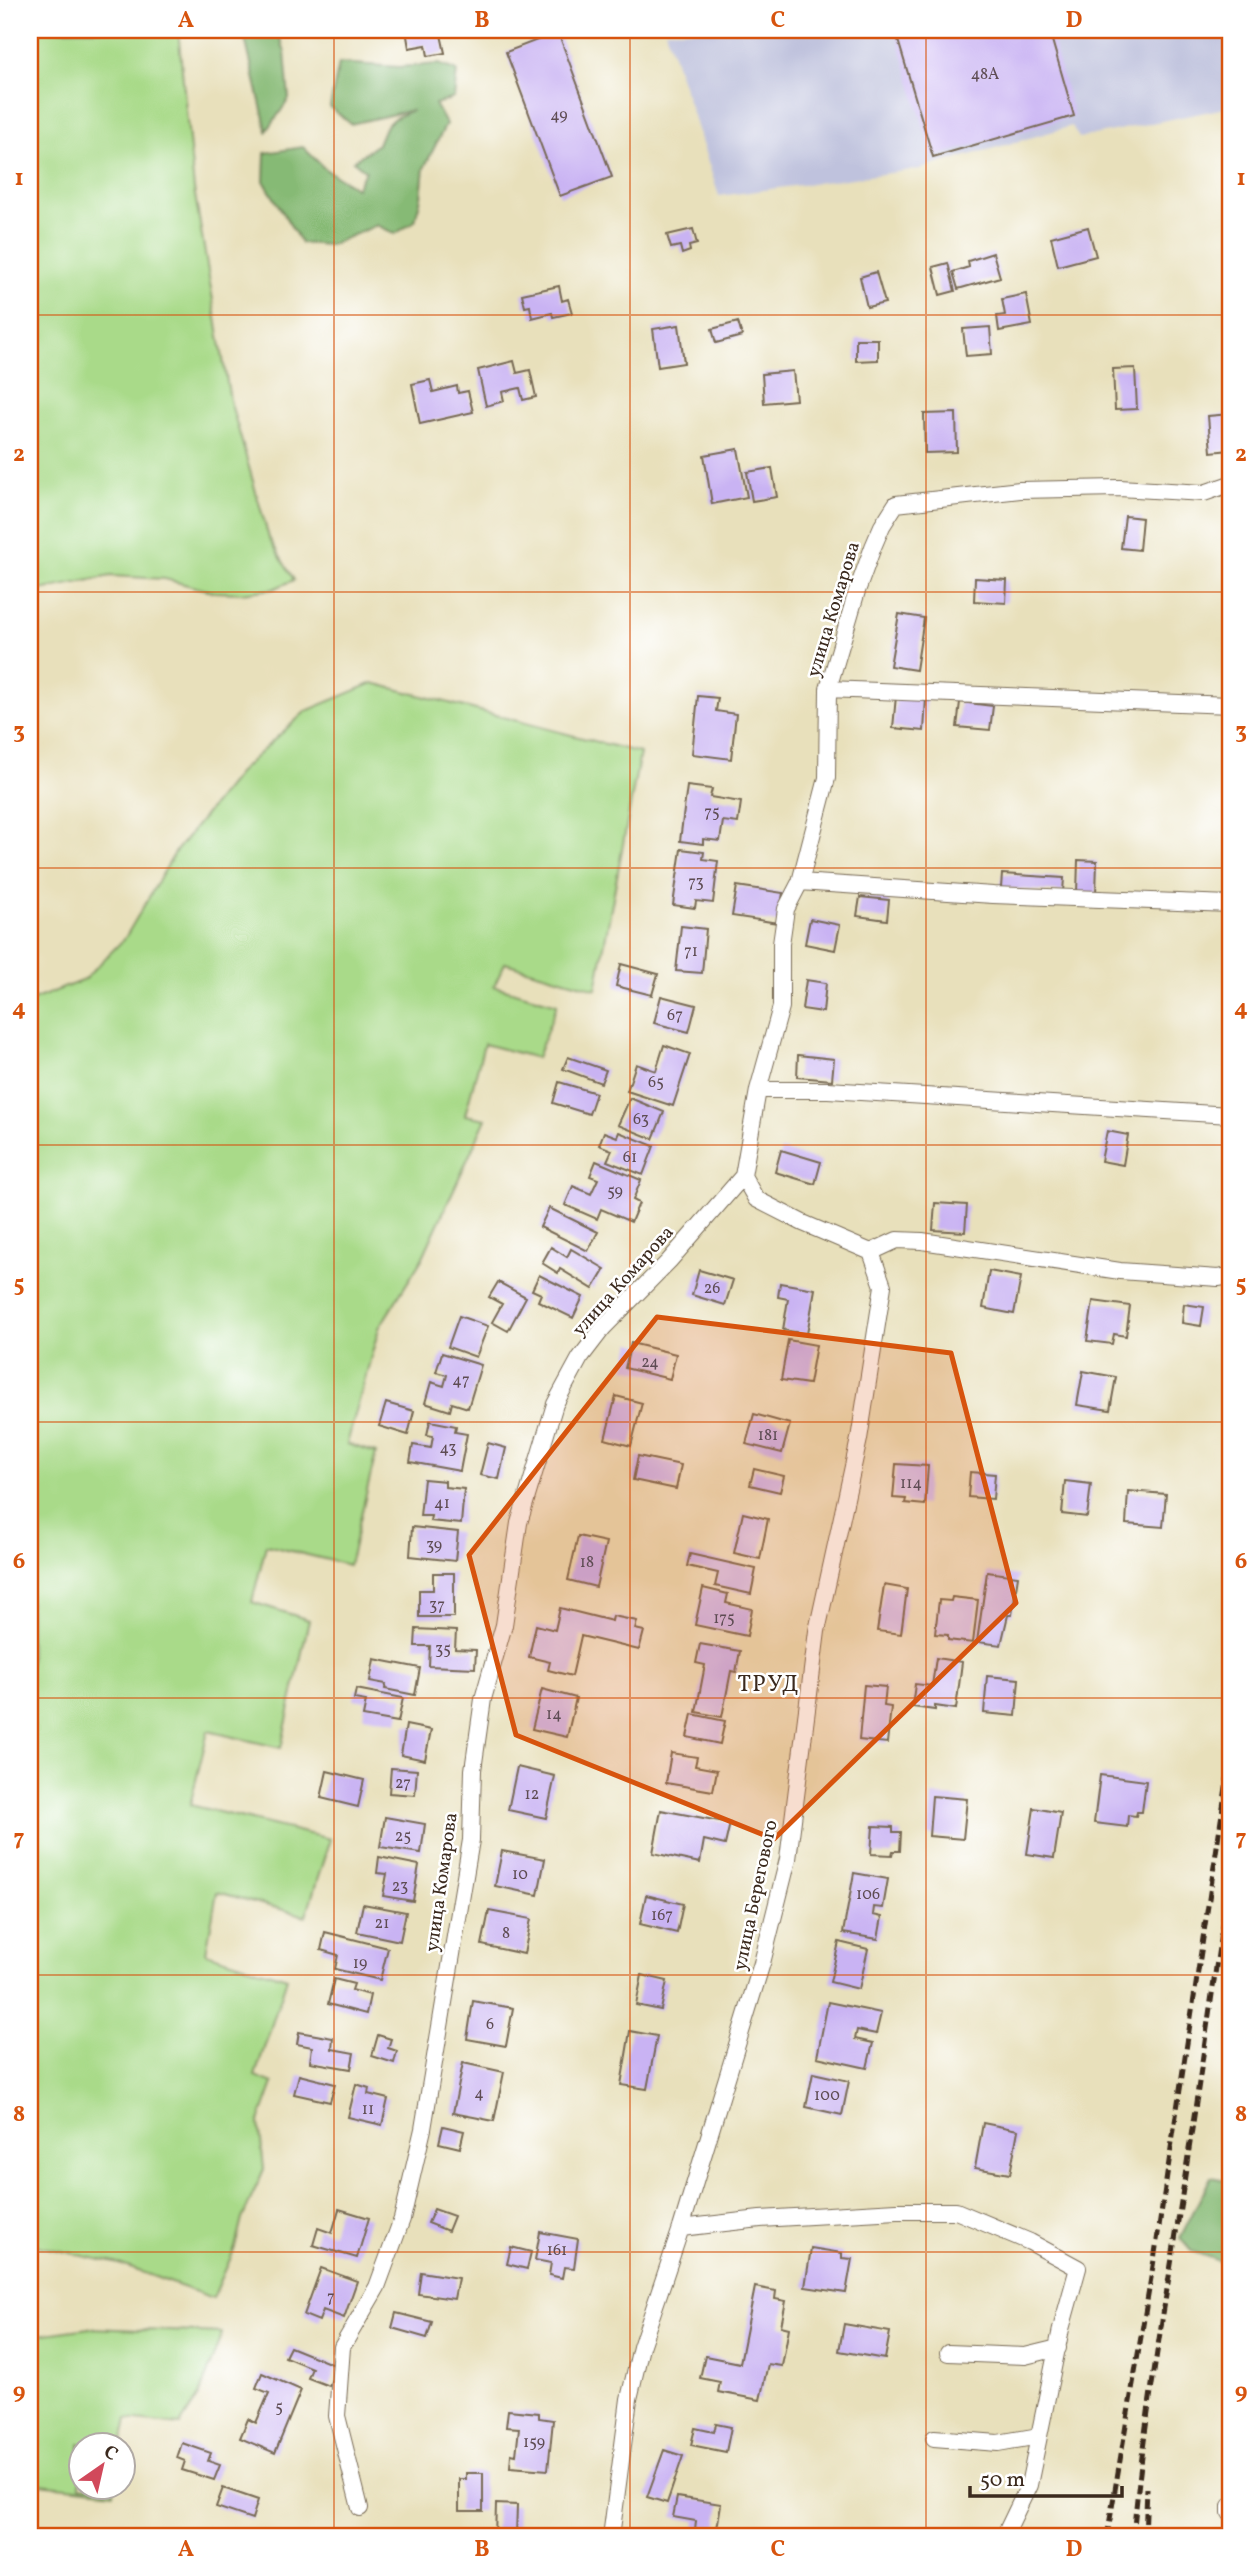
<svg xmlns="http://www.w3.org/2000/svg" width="1260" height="2567" font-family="Vollkorn,serif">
	<rect width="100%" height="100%" fill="#fff"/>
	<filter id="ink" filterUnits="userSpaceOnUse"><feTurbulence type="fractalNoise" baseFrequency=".0143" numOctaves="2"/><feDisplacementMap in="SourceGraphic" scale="14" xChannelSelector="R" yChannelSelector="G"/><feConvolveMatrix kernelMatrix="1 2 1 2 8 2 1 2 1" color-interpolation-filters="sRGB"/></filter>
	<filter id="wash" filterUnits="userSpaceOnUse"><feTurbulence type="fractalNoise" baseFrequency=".00686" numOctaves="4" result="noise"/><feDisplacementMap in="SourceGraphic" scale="28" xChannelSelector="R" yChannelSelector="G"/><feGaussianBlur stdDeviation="1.57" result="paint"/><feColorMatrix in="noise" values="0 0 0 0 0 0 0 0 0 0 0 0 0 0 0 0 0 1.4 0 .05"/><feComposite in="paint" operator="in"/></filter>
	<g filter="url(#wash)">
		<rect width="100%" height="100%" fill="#e8e0bb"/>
		<path fill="#bfc2dd" d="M665,30H1230V107L1079,138L1072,126L920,169L719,196Z"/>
		<path fill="#a9da89" stroke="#728254" stroke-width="2" d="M30,30H178L194,189L230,400L269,538L294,580L273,589L241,593L214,592L165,579L111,576L30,592Z
			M373,683L640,753L596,989L505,963L494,986L557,1004L537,1058L484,1044L465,1115L486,1119L422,1259L379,1328L347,1444L376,1453L349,1565L266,1545L252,1602L309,1620L281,1748L208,1731L190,1805L330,1839L306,1916L217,1892L206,1953L287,1978L255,2076L273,2083L259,2122L264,2169L242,2219L235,2248L213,2298L119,2264L30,2244V1001L84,980L125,938L176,851L242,769L306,711Z
			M89,2328L222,2333L200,2394L180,2425L127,2419L122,2444H80V2486L115,2487L114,2492L30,2483V2336Z"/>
		<path fill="#86ba75" stroke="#60724a" stroke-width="2" d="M243,30H277L285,52L289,99L267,131Z
			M339,63L399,67L439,64L457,71L454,98L435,104L446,124L424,168L421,197L415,221L395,234L377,225L330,245L301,243L264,181L265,153L303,147L325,169L356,188L366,171L353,161L378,144L385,127L393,119L412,110L351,124L330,107Z
			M1211,2177L1230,2181V2262L1227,2264L1191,2251L1180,2238Z"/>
		<g id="blocks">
			<path fill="#c9b3f3" d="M406,30H440L445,53L428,56L426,45L409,48Z
				M895,30H1049L1074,116L933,157Z
				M558,32L612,177L560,196L506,52Z
				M1088,227L1096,256L1058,266L1051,237Z
				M693,229L697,244L689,246L690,251L682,254L680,246L671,248L667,235Z
				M993,253L1000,277L958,289L953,272L969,267L968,261Z
				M948,263L955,291L940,295L933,267Z
				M876,272L885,303L867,307L860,277Z
				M559,286L562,301L568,299L572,313L553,317L552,313L532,318L530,306L525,307L522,294Z
				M1026,294L1032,325L999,331L997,316L1005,315L1002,299Z
				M738,322L742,336L716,343L712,329Z
				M679,325L684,363L658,367L653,329Z
				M990,327L992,354L966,356L963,329Z
				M856,339H878V360L856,361Z
				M514,361L517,373L530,370L536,397L523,400L520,388L502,392L504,401L486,406L478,370Z
				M1135,368L1137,409L1115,410L1113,369Z
				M793,371L796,400L764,403L762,374Z
				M430,380L433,392L457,386L458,393L468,391L473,412L420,424L412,384Z
				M956,413L957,452L925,453L924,414Z
				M1230,414V450L1211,452L1208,416Z
				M738,449L747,497L712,504L704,455Z
				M772,468L777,497L752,501L747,472Z
				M1125,516L1142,518L1139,550L1121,548Z
				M975,578L1007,580L1006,603L974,601Z
				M899,614L924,618L916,670L890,666Z
				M698,696L718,698L716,711L736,714L731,759L692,754Z
				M896,696L926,698L924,731L893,728Z
				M960,702L993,706L990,730L957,727Z
				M687,786L712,789L710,797L741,802L738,823L723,821L720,841L703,839V844L680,841Z
				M681,849L704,852L703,859L718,861L713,903L696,901L695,908L673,905Z
				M1078,860L1097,861L1096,894L1077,893Z
				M1002,874L1064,878L1063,892L1001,888Z
				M737,886L783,893L778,923L732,916Z
				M860,897L889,900L887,920L857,916Z
				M810,919L840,925L835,950L805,944Z
				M681,926L706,929L702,973L676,971Z
				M621,964L658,974L652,995L616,986Z
				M806,980L826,983L823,1012L802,1009Z
				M661,996L696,1005L689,1032L654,1023Z
				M664,1045L690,1054L673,1106L627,1091L636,1064L656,1071Z
				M798,1055L834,1059L832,1080L797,1077Z
				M568,1057L606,1070L601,1083L563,1069Z
				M559,1082L596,1093L589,1114L553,1103Z
				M630,1098L664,1112L653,1139L618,1125Z
				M1107,1131L1128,1135L1123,1165L1101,1161Z
				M604,1132L617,1137L619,1132L654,1146L643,1175L607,1161L612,1150L599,1145Z
				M781,1150L821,1162L815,1184L775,1172Z
				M596,1161L641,1180L633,1200L639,1203L631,1222L601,1209L597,1219L565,1205L573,1186L591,1194L598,1179L590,1176Z
				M935,1203L967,1205L965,1232L933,1230Z
				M549,1208L598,1232L588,1251L540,1227Z
				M551,1247L567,1257L571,1249L605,1269L593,1289L560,1269L558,1273L542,1263Z
				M699,1270L733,1280L725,1305L692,1295Z
				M989,1271L1021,1277L1014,1314L983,1308Z
				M539,1275L583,1297L573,1318L538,1301L541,1294L532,1290Z
				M498,1282L526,1297L508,1331L492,1322L502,1304L489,1297Z
				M780,1283L815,1289L807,1334L783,1330L788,1299L778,1297Z
				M1093,1301L1130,1306L1126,1336L1114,1334L1112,1344L1087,1341Z
				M1184,1304L1204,1307L1201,1326L1182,1323Z
				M459,1316L488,1326L476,1357L448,1347Z
				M788,1340L816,1345L809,1384L781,1380Z
				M631,1343L676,1354L670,1379L625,1368Z
				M442,1353L481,1365L468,1408L452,1403L450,1411L425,1403L431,1382L444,1386L447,1375L436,1372Z
				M1083,1371L1116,1377L1110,1410L1077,1405Z
				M616,1396L642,1403L631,1446L605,1439Z
				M386,1403L414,1411L408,1435L379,1426Z
				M754,1414L790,1424L782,1453L746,1444Z
				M430,1421L456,1426L455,1432L467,1434L460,1471L410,1462L413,1445L431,1448L433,1436L427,1435Z
				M488,1443L506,1448L499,1479L480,1475Z
				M638,1456L681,1465L676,1489L633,1480Z
				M896,1464L928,1466L925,1505L905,1503L906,1499L893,1498Z
				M754,1469L784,1476L780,1492L750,1485Z
				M970,1472L995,1474L993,1499L968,1497Z
				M424,1479L445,1481V1487L464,1489L461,1524L430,1521L431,1516H420Z
				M1065,1481L1091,1484L1087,1517L1062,1514Z
				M1128,1491L1166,1494L1163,1527L1126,1524Z
				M743,1513L768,1519L760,1559L734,1553Z
				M412,1527L458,1532L455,1561L410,1556Z
				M578,1536L606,1542L596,1587L568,1580Z
				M690,1554L756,1569L751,1594L715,1586L718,1573L687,1566Z
				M987,1572L1018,1576L1012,1615H1008L1001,1645L977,1642Z
				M433,1573H454V1617H419V1590H433Z
				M884,1585L907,1589L901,1634L877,1631Z
				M703,1588L728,1594L726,1603L752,1609L747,1636L695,1625Z
				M952,1597L978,1600L973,1643L948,1640V1635L935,1634L939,1600L951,1601Z
				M560,1608L612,1621L613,1616L637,1621L635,1629L644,1631L639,1650L581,1636L572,1676L548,1670L550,1662L529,1657L536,1625L555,1630Z
				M416,1629L456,1631L455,1649L476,1650L475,1668L429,1666L430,1646H415Z
				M700,1644L740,1651L736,1672L731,1671L722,1717L696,1712L705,1665L696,1663Z
				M936,1658L962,1662L956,1709L935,1706V1710L912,1707L915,1684L932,1686Z
				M374,1659L420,1668L415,1695L385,1689L386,1684L370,1681Z
				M987,1676L1019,1679L1016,1716L984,1713Z
				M864,1685L886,1687L884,1706L891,1707L887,1743L859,1740Z
				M356,1689L403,1698L398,1722L363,1716L366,1701L354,1699Z
				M542,1689L576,1698L567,1737L532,1729Z
				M692,1714L725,1721L720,1744L687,1737Z
				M406,1725L431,1730L425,1760L401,1755Z
				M671,1753L697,1757L695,1766L717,1770L713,1791L666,1783Z
				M517,1767L555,1776L546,1818L508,1810Z
				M391,1768L417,1770L415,1795L389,1793Z
				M327,1771L364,1780L358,1807L321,1798Z
				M1100,1775L1146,1781L1142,1812H1137L1136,1816L1128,1815L1127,1827L1094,1823Z
				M932,1796L967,1799L963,1839L929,1836Z
				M1034,1808L1061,1813L1054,1858L1027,1854Z
				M661,1810L730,1823L725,1845L704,1840L700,1863L653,1853Z
				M385,1817L425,1824L421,1853L380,1847Z
				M873,1826L893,1827V1832H901L900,1851H893L892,1855L871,1854Z
				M502,1851L545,1859L538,1895L495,1886Z
				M379,1857L419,1865L413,1901L383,1896L387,1874L377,1873Z
				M854,1873L888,1879L883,1908L874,1907L873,1915L882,1917L878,1939L843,1933Z
				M646,1895L683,1904L677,1933L640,1924Z
				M363,1904L406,1912L400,1941L357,1932Z
				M489,1911L531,1919L524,1954L482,1945Z
				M325,1932L388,1948L380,1980L335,1969L338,1955L321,1950Z
				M839,1942L868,1949L859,1989L830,1982Z
				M642,1975L667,1981L661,2010L636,2005Z
				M334,1979L354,1984L352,1990L370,1995L366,2014L328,2004Z
				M473,2001L513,2008L506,2046L467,2039Z
				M828,2002L881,2013L876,2034L857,2030L855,2039L873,2043L867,2068L817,2057Z
				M630,2031L657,2036L647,2089L621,2085Z
				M299,2032L333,2038L332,2049L354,2053L351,2069L310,2062L312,2047L297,2044Z
				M378,2035L391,2039L388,2048L397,2051L394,2063L372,2056Z
				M463,2063L504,2072L494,2121L453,2113Z
				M813,2073L849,2081L842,2115L806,2107Z
				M299,2075L335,2084L330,2102L294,2094Z
				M356,2084L369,2088L368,2094L388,2099L382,2125L348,2117Z
				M983,2123L1018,2130L1010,2174L975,2168Z
				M443,2126L464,2131L460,2148L439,2143Z
				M339,2209L369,2218L357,2258L313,2245L318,2228L332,2233Z
				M434,2209L454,2216L448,2231L428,2223Z
				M540,2232L578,2239L574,2268L564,2267L562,2278L549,2275L551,2263L535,2260Z
				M511,2247L531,2252L527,2269L507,2264Z
				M811,2248L842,2253V2258L852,2259L846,2293L805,2287Z
				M321,2268L357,2281L344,2318L323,2310L319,2321L304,2315Z
				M421,2272L458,2278L454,2299L418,2294Z
				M755,2287L776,2291L775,2299L786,2301L781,2326L789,2328L782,2366L768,2364L760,2400L718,2392L720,2382L700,2378L705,2356L740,2363Z
				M396,2313L432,2322L427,2338L392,2328Z
				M844,2324L890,2332L885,2359L839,2351Z
				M290,2347L337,2366L329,2386L308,2378L312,2368L285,2357Z
				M262,2373L301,2390L275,2453L240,2438L248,2419L256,2423L269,2393L256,2388Z
				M508,2410L539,2413V2418L553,2420L548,2470L510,2467L511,2454L516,2455L519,2428L506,2427Z
				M716,2424L731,2427L726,2452L691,2445L695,2428L714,2432Z
				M182,2443L211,2453L208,2461L220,2465L214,2480L182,2470L185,2461L177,2458Z
				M664,2450L683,2456L667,2503L647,2497Z
				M466,2473H483V2511H459V2479H466Z
				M223,2488L258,2500L252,2519L216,2507Z
				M677,2497L721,2504L716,2535L695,2531L696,2521L673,2517Z
				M496,2504L517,2505L516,2537H495Z"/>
		</g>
	</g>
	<g filter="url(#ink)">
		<use href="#blocks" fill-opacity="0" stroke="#786a55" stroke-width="2"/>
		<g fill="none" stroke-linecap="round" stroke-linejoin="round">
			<defs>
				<path id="street" d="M828,689L1230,705
					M800,882L993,895L1230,904
					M758,1090H828L1230,1115
					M743,1176L756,1199L803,1223L871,1252L897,1240L922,1241L1120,1271L1218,1278L1230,1276
					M681,2228L760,2219L897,2211H956L1030,2242L1078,2268L1061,2329L1029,2485L1004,2537
					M948,2353L1025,2356L1058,2348
					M934,2438L998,2443L1039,2436
					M1230,2506V2513
					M360,2508L337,2416L342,2347L377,2287L402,2219L423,2129L471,1840L473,1770L483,1699L504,1625L519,1523L555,1404L580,1358L603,1328L669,1261L743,1176L758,1090L781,1007V944L786,909L800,882L827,778L828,689L857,591L873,547L882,526L896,504L1020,490L1119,488L1204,493L1230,484
					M611,2537L629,2399L641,2347L681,2228L762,1963L788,1859L817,1631L859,1439L883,1286L871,1252"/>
			</defs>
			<use href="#street" stroke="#786a55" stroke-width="18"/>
			<use href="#street" stroke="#fff" stroke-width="16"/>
			<path stroke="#3b2a1e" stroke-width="5" stroke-dasharray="10 5" stroke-linecap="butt" d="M1107,2537L1154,2260L1230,1761
				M1133,2537C1144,2420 1165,2305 1183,2189C1199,2084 1214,1979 1230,1874
				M1145,2537L1147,2488"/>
		</g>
	</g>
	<path fill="#d7540e" fill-opacity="0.2" stroke="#d7540e" stroke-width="5" stroke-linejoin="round" d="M657,1317L951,1353L1016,1603L774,1839L516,1735L469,1555Z"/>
	<path fill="none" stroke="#d7540e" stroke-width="2" stroke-opacity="0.55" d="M334,30V2537M630,30V2537M926,30V2537M30,315H1230M30,592H1230M30,868H1230M30,1145H1230M30,1422H1230M30,1698H1230M30,1975H1230M30,2252H1230"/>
	<g text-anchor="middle" stroke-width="5" stroke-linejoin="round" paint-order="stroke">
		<g font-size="16" fill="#5e4c53">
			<text x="985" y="79">48А</text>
			<text x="559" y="120">49</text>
			<text x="712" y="817">75</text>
			<text x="696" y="887">73</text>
			<text x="691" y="956">71</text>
			<text x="675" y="1020">67</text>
			<text x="656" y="1087">65</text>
			<text x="641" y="1124">63</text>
			<text x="630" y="1162">61</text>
			<text x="615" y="1196">59</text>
			<text x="712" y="1293">26</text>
			<text x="650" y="1367">24</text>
			<text x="461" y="1385">47</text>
			<text x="768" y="1440">181</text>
			<text x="448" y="1453">43</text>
			<text x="911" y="1488">114</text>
			<text x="442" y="1508">41</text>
			<text x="434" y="1550">39</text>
			<text x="587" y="1567">18</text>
			<text x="437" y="1610">37</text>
			<text x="724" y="1623">175</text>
			<text x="443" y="1654">35</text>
			<text x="554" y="1719">14</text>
			<text x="403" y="1788">27</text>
			<text x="532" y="1799">12</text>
			<text x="403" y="1841">25</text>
			<text x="520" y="1879">10</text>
			<text x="400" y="1891">23</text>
			<text x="868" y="1899">106</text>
			<text x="662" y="1920">167</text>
			<text x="382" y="1928">21</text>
			<text x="506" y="1938">8</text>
			<text x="360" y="1968">19</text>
			<text x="490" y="2029">6</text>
			<text x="479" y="2098">4</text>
			<text x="827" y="2100">100</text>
			<text x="368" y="2114">11</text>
			<text x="557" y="2255">161</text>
			<text x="331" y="2302">7</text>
			<text x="279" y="2412">5</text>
			<text x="534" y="2447">159</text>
		</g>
		<g font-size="19" fill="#3b2a1e" stroke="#fff">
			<text transform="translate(832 609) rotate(-73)" y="7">улица Комарова</text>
			<text transform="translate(622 1280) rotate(-48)" y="7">улица Комарова</text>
			<text transform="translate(440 1882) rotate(-82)" y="7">улица Комарова</text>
			<text transform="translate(754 1895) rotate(-78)" y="7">улица Берегового</text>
		</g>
		<g font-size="23" letter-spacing="2" fill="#3b2a1e" stroke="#fff">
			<text x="769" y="1691">ТРУД</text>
		</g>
	</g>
	<rect width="1260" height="2567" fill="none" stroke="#fff" stroke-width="77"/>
	<g transform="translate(102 2466) rotate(34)"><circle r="33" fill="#ffffff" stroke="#b1aaa5" stroke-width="2"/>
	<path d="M0-5L12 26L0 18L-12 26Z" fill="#d1495b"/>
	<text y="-10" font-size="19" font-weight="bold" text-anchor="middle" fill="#3b2a1e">С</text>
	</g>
	<path d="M970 2486v10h152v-10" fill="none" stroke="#3b2a1e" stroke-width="3.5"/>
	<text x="980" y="2486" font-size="21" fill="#3b2a1e" stroke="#ffffff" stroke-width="5" paint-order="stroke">50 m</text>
	<rect x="38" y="38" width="1184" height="2490" fill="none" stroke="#d7540e" stroke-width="2.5"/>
	<g font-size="23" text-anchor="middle" font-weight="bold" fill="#d7540e">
		<text x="186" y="27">A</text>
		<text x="482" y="27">B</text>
		<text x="778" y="27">C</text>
		<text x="1074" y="27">D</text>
		<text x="19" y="185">1</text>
		<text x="1241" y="185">1</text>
		<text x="19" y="461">2</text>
		<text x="1241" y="461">2</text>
		<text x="19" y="738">3</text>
		<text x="1241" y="738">3</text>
		<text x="19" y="1015">4</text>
		<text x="1241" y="1015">4</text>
		<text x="19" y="1291">5</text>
		<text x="1241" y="1291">5</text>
		<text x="19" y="1568">6</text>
		<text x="1241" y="1568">6</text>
		<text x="19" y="1845">7</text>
		<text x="1241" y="1845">7</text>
		<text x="19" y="2121">8</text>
		<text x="1241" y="2121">8</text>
		<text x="19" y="2398">9</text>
		<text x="1241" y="2398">9</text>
		<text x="186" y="2556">A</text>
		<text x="482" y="2556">B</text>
		<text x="778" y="2556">C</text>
		<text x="1074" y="2556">D</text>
	</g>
</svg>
